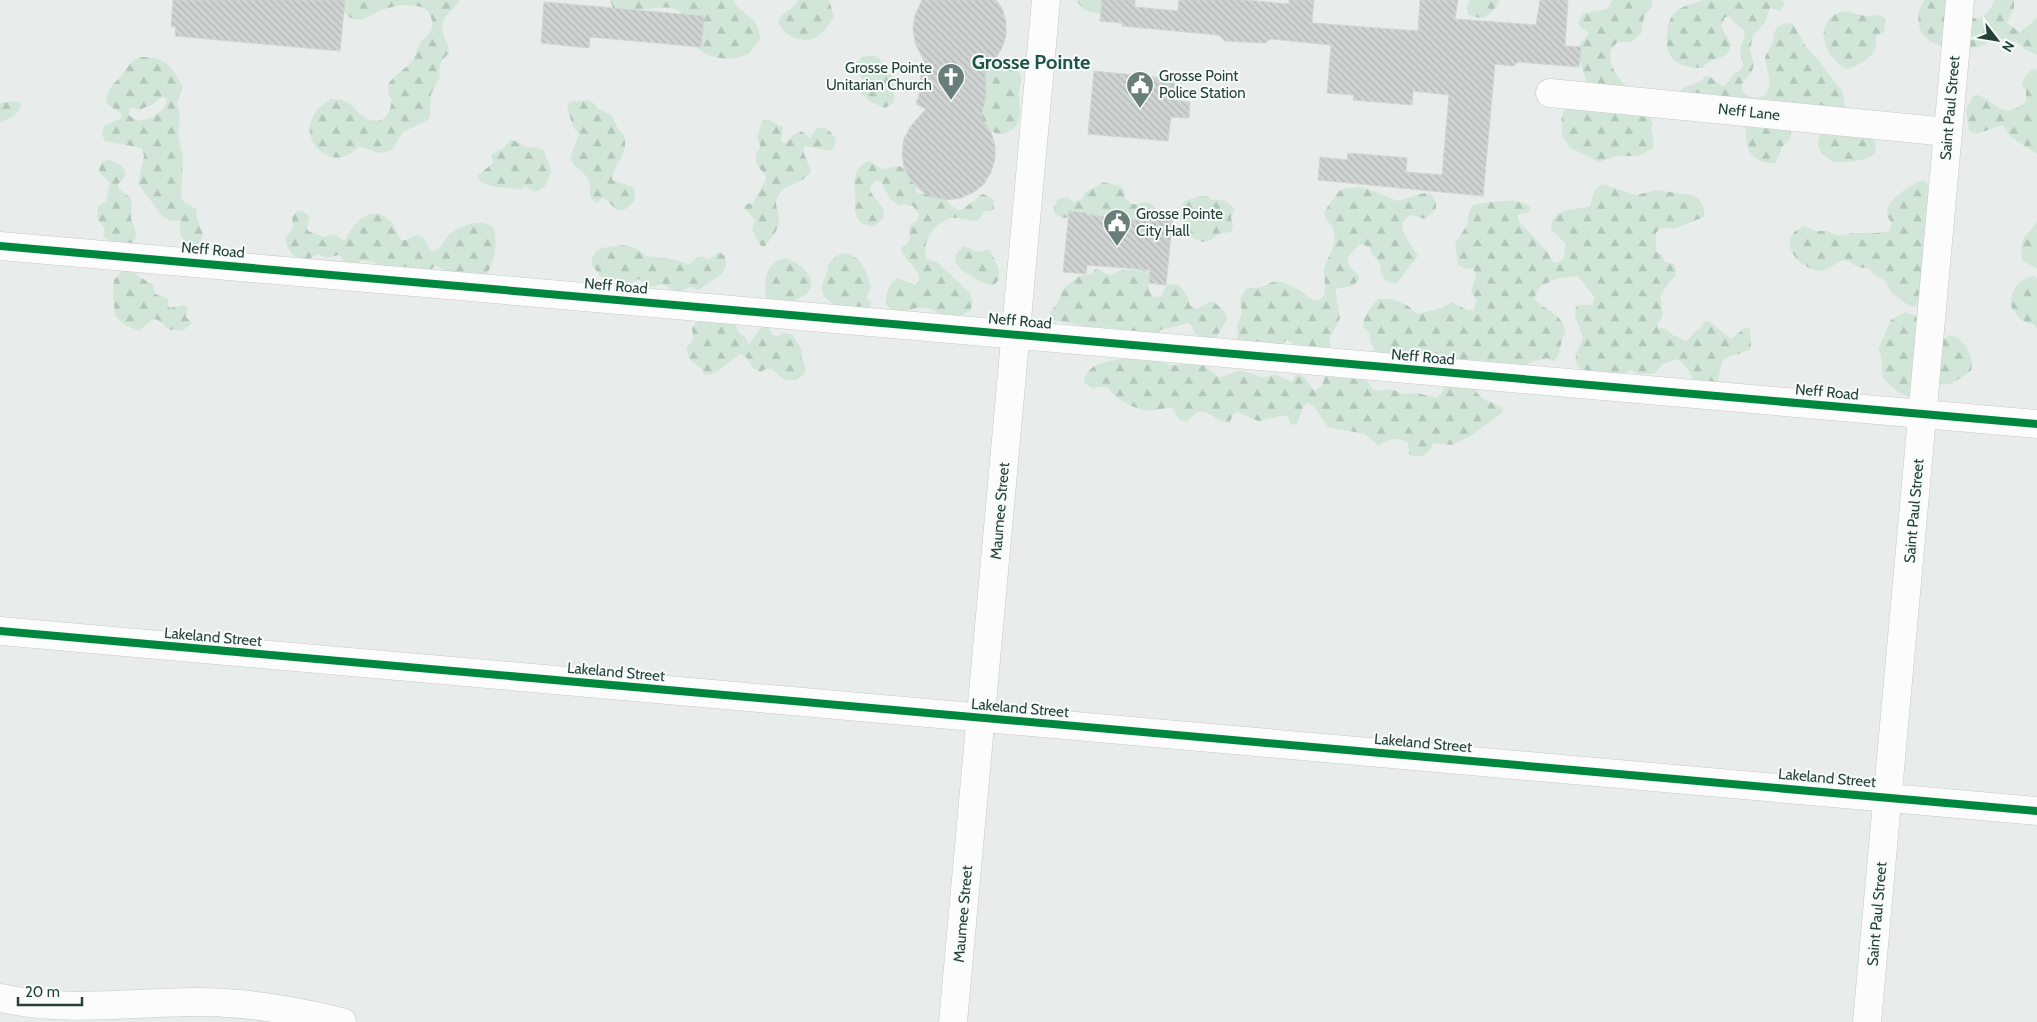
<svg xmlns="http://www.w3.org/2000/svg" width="2037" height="1022" font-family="Cabin,sans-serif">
	<defs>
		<pattern id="forest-firs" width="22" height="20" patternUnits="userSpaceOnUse" patternTransform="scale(1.25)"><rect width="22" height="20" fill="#d1e6d8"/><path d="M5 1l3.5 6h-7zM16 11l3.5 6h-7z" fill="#b3c6ba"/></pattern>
		<pattern id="building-back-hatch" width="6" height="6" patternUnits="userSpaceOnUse" patternTransform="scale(1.25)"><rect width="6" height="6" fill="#cfd4d2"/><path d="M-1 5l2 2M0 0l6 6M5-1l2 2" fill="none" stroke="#b2b7b5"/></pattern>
	</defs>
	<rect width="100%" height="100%" fill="#e8edeb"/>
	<path fill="url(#forest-firs)" fill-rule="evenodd" d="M328,0H460C456,9 446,12 443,22C439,37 450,42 449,53L442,60L439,69L440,77L431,94L430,116L428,120L403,132L392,150C374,157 374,148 358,147C331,180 281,128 331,99C336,99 342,99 347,102C354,106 358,114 366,118C382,127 390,115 392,100L389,96L388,85C394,74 405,70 412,61C416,56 417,49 420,43C423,38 430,35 432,28C433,21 431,12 424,8C401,0 382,9 361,20C349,20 345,14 340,3Z
		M610,0H733C740,16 758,12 760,39C756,44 753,50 747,54C731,63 701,59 692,41C685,29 690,15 674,9C666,5 643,10 632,11C626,11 619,9 613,8Z
		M797,0H829L834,17C823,33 815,45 795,38C786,35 782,30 778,21L781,16L796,4Z
		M1077,0H1111L1109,12C1096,14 1083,14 1077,0Z
		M1470,0H1500C1493,14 1484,23 1468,14L1467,7Z
		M1612,0H1652V6L1644,17L1641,34L1631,42H1618C1600,55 1617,79 1631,90C1634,92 1639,93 1641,96C1647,101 1650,117 1653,125L1651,128L1654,144L1652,149L1639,156H1616L1599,162L1570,148L1562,136C1562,130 1561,121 1562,116C1564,107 1581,91 1587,84L1577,51L1580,44L1589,33L1580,27L1578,22L1584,13L1607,9Z
		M1703,0H1780L1785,3L1780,11L1770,8L1764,24L1753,35L1750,50L1754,64L1752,71L1742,84V90C1748,98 1758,101 1766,94L1770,84L1765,57L1773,42L1774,33L1777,27L1785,23L1793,24L1806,47L1821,63L1843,93L1846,115L1869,133L1876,144L1875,154C1863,162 1846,163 1833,162C1814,150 1815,142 1826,125L1787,127L1791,132L1790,139L1782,147L1776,163C1765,164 1752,160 1748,148C1744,137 1750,130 1739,120C1731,113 1691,98 1679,92C1686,83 1698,87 1705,76L1710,77L1722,86H1725L1734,73L1739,71L1743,66L1740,48L1745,35L1744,30L1737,25L1730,17H1725L1721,26L1731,45L1727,55L1708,62L1702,68C1678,67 1665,61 1667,34C1667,28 1669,21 1672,16C1679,6 1692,4 1703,0Z
		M1924,0H1972V17C1983,22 1991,10 1994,0H2014V9L2007,21L2008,24L2020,32L2037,18V55L2026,50L2017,42C2010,43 2005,38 1999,39C1992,39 1987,44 1981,46C1963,52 1927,49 1920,29C1917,18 1918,10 1924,0Z
		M1843,11L1866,16L1881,15L1886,19L1884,32L1877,35C1874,40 1877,42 1876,47C1874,57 1856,67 1847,69C1823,58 1811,20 1843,11Z
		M872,55L879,58L884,67L894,79V102L885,108L869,101L862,94L861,91L865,89L867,83L861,77L856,63L863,57Z
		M142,57C167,57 172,67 183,87L177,103L180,114L178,135L183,157L181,198L184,202L196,209L197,219L203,234L200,243C192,247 185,242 180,235V220L171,221L163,217L138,184L144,156L142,148L105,141L102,135L104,126L122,118L121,113L109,106L106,101C107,89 114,84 122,75C130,65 128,61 142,57ZM162,97L166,98L167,103C160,115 140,128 128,114L130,109L133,107L139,110L153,104Z
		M1007,58L1021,75C1021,81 1019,88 1019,95C1020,112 1024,129 1002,134L995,133L989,129L981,117L982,74L987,64Z
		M2037,69V154L2011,137L2002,125L1976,134L1969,131L1966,109L1973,97L1977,95C1997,100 2002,123 2026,101V91L2022,85C2024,76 2028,71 2037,69Z
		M588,100L595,104L597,108L612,116L618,129L623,133C631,155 614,161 612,180L634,187L635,200C619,219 617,209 603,197L597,203C586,197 592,191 589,182C587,172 573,168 570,158L579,134L573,127L567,107L570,102Z
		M16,101L21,104V107L14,116L0,123V103Z
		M769,120L783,127L781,140L783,143H786L793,135L801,131L810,138L817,128C827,126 831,132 836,140L834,148L830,151L805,146L803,151L811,171C803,185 787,182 778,196C774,204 777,208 779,215C781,227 772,238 765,246H761L752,230L755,220L744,208L746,204L753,203L766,179C765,171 757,169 756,161C754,149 765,152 757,138L762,121Z
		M510,140C518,140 521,146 527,147C531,148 536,147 539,148C546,150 545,155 547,160C549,165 552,169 550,175C547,187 537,198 526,186L521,190C508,186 483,190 477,176L493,163L491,155L505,147Z
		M109,160C116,162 130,168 124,178C123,180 120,182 118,184L119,189L131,198L132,205L131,219L136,233L135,239L131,245C121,243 110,244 103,236L105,229L97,218L98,206L106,201L110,183L100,174L99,168L102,162Z
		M869,161L882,169L899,166L903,168L914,176L916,181V192L921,194L925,190L937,193L957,210H962L982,194L989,196L994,200V210L991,211H984L980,218L976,221C968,221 959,217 951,218C936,221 918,245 928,260L937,262L970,293L973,302L970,311L958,317L940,316C933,307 922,306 912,309C909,310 907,312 905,312C895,313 885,307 886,298C888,288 890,284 897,278L915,285C929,273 903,263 901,248L908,243L910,238L909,226L918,220L919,215L913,206L903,204L899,206L890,199L881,182L875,180C874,182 871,186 870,188C869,199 900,213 873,226C849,224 857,207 855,193C853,180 855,166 869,161Z
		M1921,180L1926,182L1929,190L1922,305L1911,307L1893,294L1885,281L1872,273L1869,268C1865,268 1861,268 1858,267C1852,264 1848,258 1840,261C1831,265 1828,273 1816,270C1793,265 1776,236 1805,226L1815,231H1827L1838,236L1853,233H1877L1889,231L1892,223C1875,205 1907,188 1921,180Z
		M1102,182L1120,186L1124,190L1125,198C1138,215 1142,189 1159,212L1155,222L1144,227L1123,217L1115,221L1073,217L1063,218L1054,213V207L1058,199L1067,197L1074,202L1083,198L1085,192L1096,187Z
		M1602,184L1636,195L1656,190L1692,195L1699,199L1704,208V217L1676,228H1660L1656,233V251L1663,256L1664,261L1674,264L1676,271V276L1671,280L1660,296L1663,316L1657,324L1659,328L1666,329L1673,335L1686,341L1691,337L1696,330L1699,329L1706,321L1710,322L1731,339L1746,327L1750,329L1751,346L1749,350C1722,361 1724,349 1718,383H1696C1689,374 1687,365 1677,359L1663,364L1654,374H1639L1631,370L1618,376L1600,380C1577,367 1568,365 1583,339C1581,326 1571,318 1577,305H1591L1595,298L1582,281L1577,276L1555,279L1541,286L1534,298C1544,311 1561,312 1566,331L1562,340L1558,357L1553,361L1547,358L1531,362L1519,370L1472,384C1480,401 1487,400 1502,407L1503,412L1472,435L1452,445L1433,443L1431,449L1423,456H1413L1409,454L1408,443C1397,435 1387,441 1378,446L1365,434L1328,427L1314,407L1307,403L1303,407L1297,424L1291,425L1288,417L1285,415L1259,421L1250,418L1238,412L1233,414L1230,422C1219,426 1211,409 1199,412C1194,413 1190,420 1186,422L1179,419L1172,408C1165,408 1162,409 1156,410C1139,413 1115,400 1107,386L1092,388L1084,383C1084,377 1088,371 1093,367C1102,360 1143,356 1155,357C1161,358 1165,365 1172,365C1179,365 1191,363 1200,362L1219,377C1226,377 1232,371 1239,371C1253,371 1259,382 1275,374L1292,382L1294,377L1299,374C1308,378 1309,387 1315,391L1322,385L1326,374L1295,351L1292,342L1287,340L1278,346L1236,344L1238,334L1237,325L1242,314L1240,299L1247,288C1252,288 1258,288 1262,287C1268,284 1273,280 1280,282C1284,282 1298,289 1301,291C1305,294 1309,299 1314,300C1331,303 1323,276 1324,269C1327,257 1337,247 1334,232C1333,225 1325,220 1324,212L1339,191L1346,188L1363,187L1398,201L1424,193L1430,194L1433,196L1436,203V209L1425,219L1412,215L1407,217L1402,224L1404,234L1418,256L1397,283L1392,284L1384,279L1381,274L1380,264L1371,252L1370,247L1360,244C1345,259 1342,261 1359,276V279L1353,286L1336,289V294L1340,318L1329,339L1331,350L1347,371L1367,381L1373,389L1378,391L1391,389L1403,394L1417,393L1437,398L1443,391L1445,381L1371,363L1374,350L1370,340V334L1363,327C1363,316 1371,307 1378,299H1392L1407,305L1417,314L1442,308L1452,302L1467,310H1473L1477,301L1471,292L1476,276L1473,268L1466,269L1458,265L1455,244L1467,225L1469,211L1473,205C1488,203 1519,195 1531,208L1529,212L1518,215L1519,221L1548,253L1553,262L1557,263L1564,258L1565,243L1551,229C1553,205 1574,212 1590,206L1594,191Z
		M1200,196H1208L1212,200C1224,199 1228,201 1235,210L1231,217L1233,226L1231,232L1218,234C1206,246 1203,242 1188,236L1185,230L1187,225L1180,218V209L1184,201Z
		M302,210L310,217L307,228L308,231L324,237L334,234L343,240L346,239C353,223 372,203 389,220C395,225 396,234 402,240H407L415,235C429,237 425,247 434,252C441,247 444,240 450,234C460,225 484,217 494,228C498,251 494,261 484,280L449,272L435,266L426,274L402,272L398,265L383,268L373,262L361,260L358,266L346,267L342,257L338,255L327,258C316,252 317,254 307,260C294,258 287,251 285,238L293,228L292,217L296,212Z
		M2037,221V269L2022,260C2020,232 2025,241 2037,221Z
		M622,245L636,248L646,256L677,260L689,265L695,259L702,256L708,260L719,252L725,256L726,267L722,274L698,290L692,287L675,292C662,283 666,283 650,287L639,279L629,285H624L614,280L601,277L592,265V258L596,251L602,248Z
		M964,246L978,252L989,249C992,252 995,263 999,268L998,281L994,285C985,285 979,281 971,276C958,268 947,260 964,246Z
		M844,253C862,255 867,273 871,288L867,295V299L871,302L868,310H844C839,305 828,302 824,296C817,285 829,276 828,265L836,256Z
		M786,258C798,261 821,279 807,293C803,297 798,297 794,302L768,303C764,292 763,271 774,263C777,260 782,259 786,258Z
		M1097,268L1105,273L1111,275L1123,270H1143L1149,272L1150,276L1148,287L1152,296L1157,297L1161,296L1167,285L1177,284C1181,287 1186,293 1188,297C1190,305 1188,306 1197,309L1209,302H1214L1224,311L1227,319L1216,338L1200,337L1194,333L1192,326L1188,323L1160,330L1155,337L1106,327L1090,331L1080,325L1052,320L1050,313L1059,300L1063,289L1079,276L1091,274Z
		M123,270L130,271L153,285L155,294L168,299V306L170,308L184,305L188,307L186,317L192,323L183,331L167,329C153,311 152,322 139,331L125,325L115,316L113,292L114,280Z
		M2033,276L2037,279V329C2033,321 2029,325 2022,320C2017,317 2014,311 2011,306C2011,289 2017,281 2033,276Z
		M1905,312L1922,318L1938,344C1941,341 1946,335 1951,336C1965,337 1975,359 1971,371L1951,384H1938L1913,397L1903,395L1893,388L1883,378L1881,355L1878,349L1891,320Z
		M707,313L736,322L737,331L744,336L749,344L762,326L768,327L772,335L778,336L783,333L792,334L802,350L801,357L805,365V374L796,380H784L772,369H766L760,372L753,368L745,356L740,354C731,360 716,376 705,375L701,368L690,360L686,348L693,340L692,327Z"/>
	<path fill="url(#building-back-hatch)" stroke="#d1d6d4" d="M173,0H345L340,51L175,36L176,27H171Z
		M922,0H996L1002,8L1006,21V35L1002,48L995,59L985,68L986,96L981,117L991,132L995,145V159L991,172L984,184L974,192L961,198L947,200L933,197L920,190L911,180L904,167L902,153L904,139L911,126L926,109L916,104L921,88L920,71L928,69L915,43L913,29L915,15Z
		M1102,0H1135V7L1178,11L1179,0H1244L1289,4V0H1314L1312,23L1418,31L1420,0H1458L1455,19L1536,25L1540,0H1568L1565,46L1581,47L1579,67L1518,62L1513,66L1495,64L1483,196L1318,180L1320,157L1347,160L1348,153L1407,158L1406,172L1442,175L1449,95L1413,91L1412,105L1353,100L1354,95L1327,93L1331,45L1270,39L1265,43L1225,41L1219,35L1122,26V23L1100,21Z
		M544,2L704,16L701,47L590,37L589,48L541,43Z
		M1094,71L1175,79L1173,100L1190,102L1189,118L1171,117L1168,141L1088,134Z
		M1069,211L1087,213L1086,215L1154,222V214L1173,216L1166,285L1149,283L1150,270L1087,265L1086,274L1063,272Z"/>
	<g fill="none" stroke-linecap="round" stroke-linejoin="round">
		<defs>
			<path id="minor" d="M1550,93L1948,132
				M0,246L2037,424
				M0,631L2037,811
				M0,998C63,1012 127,1003 191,1002C241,1001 293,1010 342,1022
				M953,1022L1046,0
				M1867,1022L1960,0"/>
		</defs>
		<use href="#minor" stroke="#c5cac8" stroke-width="29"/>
		<use href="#minor" stroke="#fcfcfc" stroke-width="28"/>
		<defs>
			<path id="cycleway" d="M0,246L2037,424
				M0,631L2037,811"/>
		</defs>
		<use href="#cycleway" stroke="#f7fbf9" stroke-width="11"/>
		<use href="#cycleway" stroke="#00873e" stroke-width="8"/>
	</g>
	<defs>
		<symbol id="church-pin" viewBox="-11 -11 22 30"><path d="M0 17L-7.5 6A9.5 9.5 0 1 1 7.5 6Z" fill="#697e78" stroke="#f7fbf9"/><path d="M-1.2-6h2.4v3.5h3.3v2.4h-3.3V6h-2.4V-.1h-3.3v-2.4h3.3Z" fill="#fff"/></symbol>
		<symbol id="civic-pin" viewBox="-11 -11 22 30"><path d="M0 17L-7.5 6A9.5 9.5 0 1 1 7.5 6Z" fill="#697e78" stroke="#f7fbf9"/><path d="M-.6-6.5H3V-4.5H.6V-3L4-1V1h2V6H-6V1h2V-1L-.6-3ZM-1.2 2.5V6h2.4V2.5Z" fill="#fff"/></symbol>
	</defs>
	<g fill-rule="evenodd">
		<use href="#church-pin" x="935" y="61" width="32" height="43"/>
		<use href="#civic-pin" x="1124" y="69" width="32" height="43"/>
		<use href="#civic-pin" x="1101" y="207" width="32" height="43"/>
	</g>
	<g text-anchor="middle" stroke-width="4" stroke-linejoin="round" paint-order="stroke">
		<g font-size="15" fill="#24423a" stroke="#f7fbf9" text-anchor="start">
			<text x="932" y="73" text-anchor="end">Grosse Pointe<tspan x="932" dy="17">Unitarian Church</tspan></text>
			<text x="1159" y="81">Grosse Point<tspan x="1159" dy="17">Police Station</tspan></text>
			<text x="1136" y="219">Grosse Pointe<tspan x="1136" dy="17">City Hall</tspan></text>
		</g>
		<g font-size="15" fill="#24423a" stroke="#f7fbf9">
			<text transform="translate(1950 108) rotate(-85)" y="5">Saint Paul Street</text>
			<text transform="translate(1749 112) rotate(6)" y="5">Neff Lane</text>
			<text transform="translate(213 250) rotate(5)" y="5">Neff Road</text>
			<text transform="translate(616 286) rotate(5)" y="5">Neff Road</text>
			<text transform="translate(1020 321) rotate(5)" y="5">Neff Road</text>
			<text transform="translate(1423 357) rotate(5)" y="5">Neff Road</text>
			<text transform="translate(1827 392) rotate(5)" y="5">Neff Road</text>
			<text transform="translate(1000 511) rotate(-85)" y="5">Maumee Street</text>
			<text transform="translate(1914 511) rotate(-85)" y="5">Saint Paul Street</text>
			<text transform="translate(213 637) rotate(5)" y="5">Lakeland Street</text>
			<text transform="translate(616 672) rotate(5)" y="5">Lakeland Street</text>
			<text transform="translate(1020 708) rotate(5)" y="5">Lakeland Street</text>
			<text transform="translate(1423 743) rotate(5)" y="5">Lakeland Street</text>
			<text transform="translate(1827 778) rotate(5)" y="5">Lakeland Street</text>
			<text transform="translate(963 914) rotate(-85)" y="5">Maumee Street</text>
			<text transform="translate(1877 914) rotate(-85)" y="5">Saint Paul Street</text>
		</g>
		<g font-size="20" font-weight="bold" fill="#1f5548" stroke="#f7fbf9">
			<text x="1031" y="69">Grosse Pointe</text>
		</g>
	</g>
	<g transform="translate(1997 40) rotate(121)" stroke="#f7fbf9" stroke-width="4" paint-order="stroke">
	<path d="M0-4L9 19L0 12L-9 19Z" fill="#24423a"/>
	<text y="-8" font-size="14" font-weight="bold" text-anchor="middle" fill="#24423a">N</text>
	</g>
	<path d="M18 997v8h64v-8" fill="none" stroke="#24423a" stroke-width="2.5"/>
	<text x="25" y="997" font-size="15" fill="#24423a" stroke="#f7fbf9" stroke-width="4" paint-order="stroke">20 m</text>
</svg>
